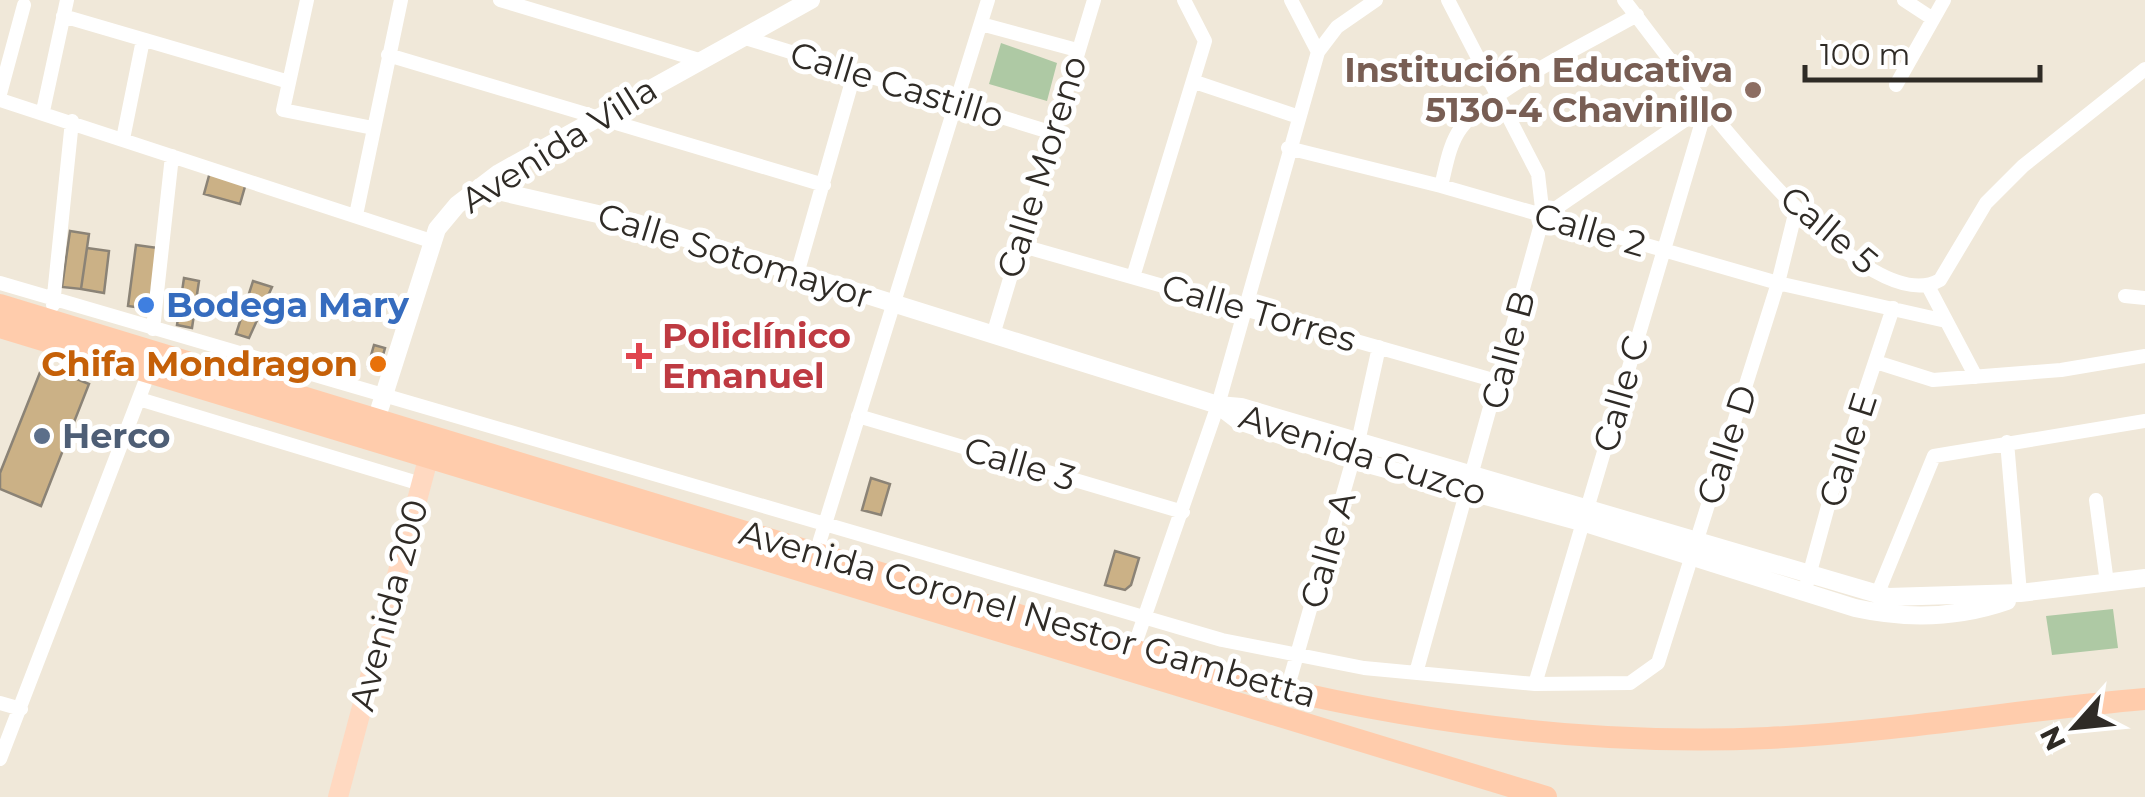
<svg xmlns="http://www.w3.org/2000/svg" width="2145" height="797" font-family="Montserrat,sans-serif">
	<rect width="100%" height="100%" fill="#f0e8d9"/>
	<path fill="#aec9a4" d="M1001,43L1057,63L1047,101L989,84Z
		M2113,609L2118,648L2052,655L2046,616Z"/>
	<path fill="#cbb186" stroke="#8b8376" stroke-width="2.5" d="M210,172L246,183L240,204L204,194Z
		M70,231L89,234L81,289L62,287Z
		M136,245L158,248L149,309L128,306Z
		M87,248L109,251L104,293L81,289Z
		M184,278L199,281L192,328L177,325Z
		M253,281L272,287L249,338L236,334Z
		M374,345L385,348L379,369L368,366Z
		M43,365L89,384L41,506L0,489V473Z
		M871,478L890,484L881,515L862,510Z
		M1115,551L1139,558L1131,585L1125,590L1105,585Z"/>
	<g fill="none" stroke-linecap="round" stroke-linejoin="round">
		<path stroke="#fff" stroke-width="14" d="M307,0L283,110L373,128
			M500,0L699,60
			M1291,0L1318,52
			M1448,0L1538,174L1543,217
			M1624,0C1670,58 1859,327 1940,280L1986,203L2023,166L2145,69
			M1904,0L1933,19
			M63,16L289,82
			M981,24L1077,50
			M742,37L1053,133
			M388,55L824,185
			M1195,82L1299,117
			M1896,85L1944,0
			M0,94L24,5
			M0,100L431,241
			M43,111L67,0
			M123,139L143,40
			M1288,148L1441,186L1778,283L1946,321
			M1441,186C1446,167 1449,144 1461,128C1489,90 1592,41 1637,15
			M356,215L401,0
			M1019,245L1500,382
			M797,274L855,71
			M1133,277L1205,41L1184,0
			M0,283L1222,640L1364,668L1535,684L1630,683L1658,663L1778,283L1796,210
			M1928,286L1976,377
			M2125,296L2145,298
			M53,305L72,121
			M153,329L172,156
			M993,335L1094,0
			M1876,362L1933,380L2061,370L2145,356
			M139,399L421,484
			M858,416L1183,512
			M2007,442L2020,593
			M2096,500L2107,583
			M816,553L988,0
			M1807,583L1833,488L1893,308
			M1877,595L1934,456L2145,421
			M1133,650L1218,405L1318,52L1337,27L1376,0
			M1416,673L1543,217L1707,105
			M1535,684L1707,105
			M1286,693L1358,442L1379,347
			M0,703L21,709
			M0,759L149,372"/>
		<path stroke="#fff" stroke-width="18" d="M480,187L637,223L1218,405L1241,407L1888,597L2020,593L2145,578
			M1218,405L1239,421L1353,460L1585,523L1855,608C1905,619 1958,618 2007,601
			M376,420L437,229L457,205L499,173L811,0"/>
		<path stroke="#ffd9c1" stroke-width="20" d="M338,797L432,444"/>
		<path stroke="#ffccac" stroke-width="22" d="M0,305L1133,650C1339,711 1552,748 1768,738C1895,732 2019,710 2145,699
			M0,327L1546,797"/>
	</g>
	<circle fill="#8d6e63" stroke="#fff" stroke-width="4" cx="1753" cy="90" r="10"/>
	<circle fill="#3f7fe0" stroke="#fff" stroke-width="4" cx="146" cy="305" r="10"/>
	<path fill="#e0444e" stroke="#fff" stroke-width="4" d="M634 341h10v10h10v10h-10v10h-10v-10h-10v-10h10z"/>
	<circle fill="#e8710a" stroke="#fff" stroke-width="4" cx="378" cy="364" r="10"/>
	<circle fill="#5c6f8a" stroke="#fff" stroke-width="4" cx="42" cy="436" r="10"/>
	<g text-anchor="middle" stroke-width="10" stroke-linejoin="round" paint-order="stroke">
		<g font-size="35" font-weight="bold" fill="#785e54" stroke="#fff" text-anchor="end">
			<text x="1733" y="82">Institución Educativa<tspan x="1733" dy="40">5130-4 Chavinillo</tspan></text>
		</g>
		<g font-size="35" fill="#2f2b26" stroke="#fff">
			<text transform="translate(897 85) rotate(17)" y="12">Calle Castillo</text>
			<text transform="translate(559 145) rotate(-32)" y="12">Avenida Villa</text>
			<text transform="translate(1042 167) rotate(-73)" y="12">Calle Moreno</text>
			<text transform="translate(1590 230) rotate(16)" y="12">Calle 2</text>
			<text transform="translate(1829 230) rotate(40)" y="12">Calle 5</text>
			<text transform="translate(735 256) rotate(17)" y="12">Calle Sotomayor</text>
			<text transform="translate(1259 313) rotate(16)" y="12">Calle Torres</text>
			<text transform="translate(1508 350) rotate(-75)" y="12">Calle B</text>
			<text transform="translate(1621 394) rotate(-74)" y="12">Calle C</text>
			<text transform="translate(1727 445) rotate(-72)" y="12">Calle D</text>
			<text transform="translate(1848 450) rotate(-72)" y="12">Calle E</text>
			<text transform="translate(1363 455) rotate(18)" y="12">Avenida Cuzco</text>
			<text transform="translate(1020 464) rotate(16)" y="12">Calle 3</text>
			<text transform="translate(1328 550) rotate(-74)" y="12">Calle A</text>
			<text transform="translate(389 605) rotate(-75)" y="12">Avenida 200</text>
			<text transform="translate(1028 614) rotate(16)" y="12">Avenida Coronel Nestor Gambetta</text>
		</g>
		<g font-size="35" font-weight="bold" fill="#366cbe" stroke="#fff" text-anchor="start">
			<text x="166" y="317">Bodega Mary</text>
		</g>
		<g font-size="35" font-weight="bold" fill="#be3a42" stroke="#fff" text-anchor="start">
			<text x="662" y="348">Policlínico<tspan x="662" dy="40">Emanuel</tspan></text>
		</g>
		<g font-size="35" font-weight="bold" fill="#c56008" stroke="#fff" text-anchor="end">
			<text x="358" y="376">Chifa Mondragon</text>
		</g>
		<g font-size="35" font-weight="bold" fill="#4e5e75" stroke="#fff" text-anchor="start">
			<text x="62" y="448">Herco</text>
		</g>
	</g>
	<g transform="translate(2075 727) rotate(243)" stroke="#ffffff" stroke-width="8" paint-order="stroke">
	<path d="M0-8L18 38L0 25L-18 38Z" fill="#2f2b26"/>
	<text y="-15" font-size="28" font-weight="bold" text-anchor="middle" fill="#2f2b26">N</text>
	</g>
	<path d="M1805 65v15h235v-15" fill="none" stroke="#2f2b26" stroke-width="5"/>
	<text x="1820" y="65" font-size="30" fill="#2f2b26" stroke="#ffffff" stroke-width="8" paint-order="stroke">100 m</text>
</svg>
